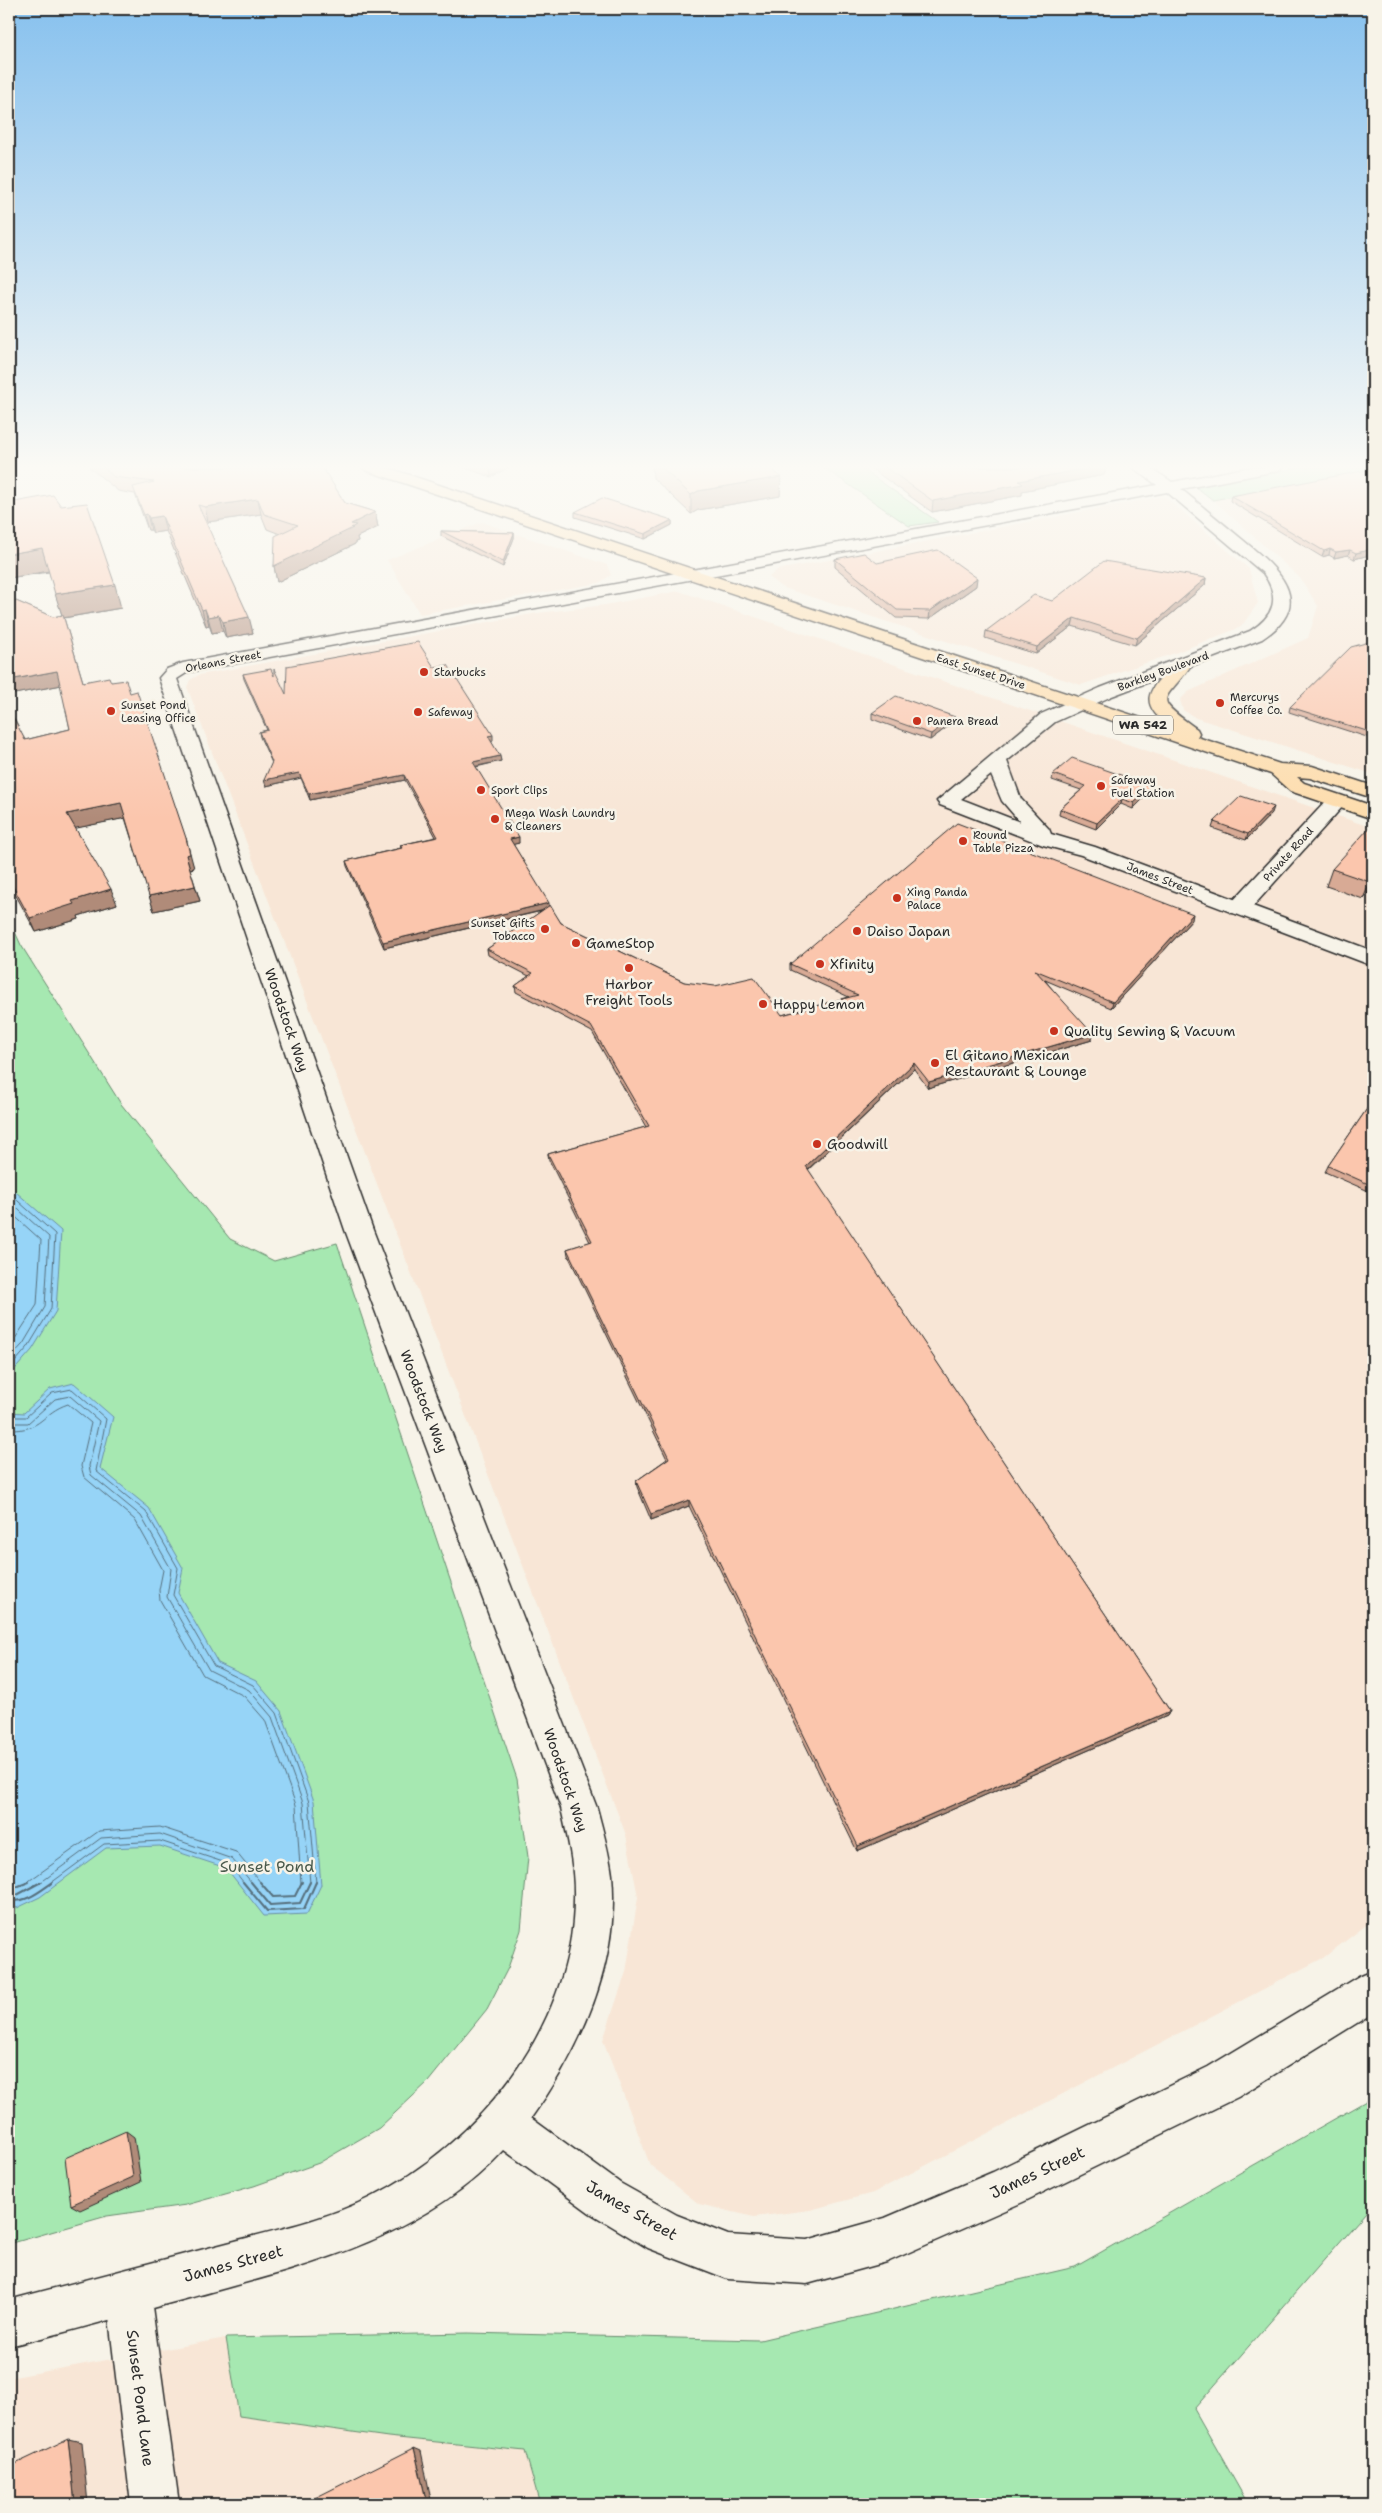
<svg xmlns="http://www.w3.org/2000/svg" width="1382" height="2513" font-family="'Shantell Sans',sans-serif">
	<rect width="100%" height="100%" fill="#f7f3e8"/>
	<filter id="ink" filterUnits="userSpaceOnUse"><feTurbulence type="fractalNoise" baseFrequency=".02" numOctaves="2"/><feDisplacementMap in="SourceGraphic" scale="10" xChannelSelector="R" yChannelSelector="G"/><feConvolveMatrix kernelMatrix="1 2 1 2 8 2 1 2 1" color-interpolation-filters="sRGB"/></filter>
	<g filter="url(#ink)">
		<path fill="#f8e6d6" d="M1373,470V774L1196,718L1183,710L1180,700L1188,692L1308,638L1318,606L1300,578L1213,500Z
			M1164,496L1249,569L1258,603L1241,627L1175,653L1081,685L781,587L769,577L777,570Z
			M482,522L607,565L611,575L599,583L420,614L387,560Z
			M679,591L1373,828V1920L1323,1958L873,2193L810,2210L754,2217L699,2204L650,2165L603,2040L626,1972L638,1897L626,1835L187,687L190,680L199,675L538,613L605,605Z
			M226,2338L239,2416L388,2437L526,2451L540,2504H9V2378Z"/>
		<path fill="#a6e8b1" stroke="#688a6e" d="M823,467H860L938,522L909,526Z
			M1301,467H1373V470L1213,500L1196,487Z
			M9,919L21,945L121,1104L230,1239L274,1261L337,1243L517,1779L528,1857L521,1930L508,1968L487,2009L428,2082L379,2128L319,2163L254,2186L186,2205L107,2216L9,2244Z
			M1373,2097V2204L1194,2409L1248,2504H540L525,2451L388,2437L239,2416L226,2338L468,2333L760,2340L1075,2267Z"/>
		<path fill="#96d4f7" stroke="#6b90a5" d="M9,1186L61,1231L56,1311L32,1350L9,1376Z
			M74,1383L113,1417L100,1468L149,1508L183,1568L178,1593L218,1663L256,1681L281,1711L314,1801L321,1885L307,1914L264,1916L226,1868L160,1846L106,1848L40,1897L17,1908L9,1905V1412L24,1413L50,1389Z"/>
		<g fill="none" stroke-linecap="round" stroke-linejoin="round">
			<path stroke="#566f7d" stroke-width="1" d="M9,1193L55,1234L51,1309L28,1347L9,1369
				M9,1201L49,1237L45,1307L23,1344L9,1359
				M9,1211L41,1240L37,1305L9,1348
				M9,1417H26L52,1393L72,1389L106,1419L96,1471L146,1512L178,1568L173,1595L214,1666L253,1685L277,1713L309,1802L316,1883
				M9,1423H28L55,1399L70,1396L99,1421L89,1466L91,1475L141,1516L171,1569L167,1597L209,1670L249,1690L272,1717L303,1803L310,1883
				M9,1430C43,1431 41,1413 68,1404L91,1423L81,1466L84,1477L135,1520L163,1570L159,1590L160,1600L203,1675L244,1696L265,1720L296,1805L301,1883
				M26,1883L99,1831L160,1827L236,1852L261,1883
				M40,1883L101,1838L160,1834L232,1859L252,1883
				M51,1883L104,1844L160,1841L229,1864L244,1883"/>
			<path stroke="#566f7d" stroke-width="2" d="M243,1882L267,1911L304,1909L316,1882
				M251,1882L270,1905L300,1903L310,1882
				M260,1882L273,1897L295,1896L302,1882
				M9,1887H16L29,1882
				M9,1894L17,1895L41,1882
				M9,1900C25,1904 40,1891 53,1882"/>
			<defs>
				<path id="street" d="M1337,795L1344,797L1347,801L1344,805L1247,913L1239,914L1231,913L1228,908L1231,903L1330,797Z
					M128,2270L144,2276L150,2292L179,2504H131L106,2292L112,2276Z"/>
				<path id="secondary" d="M1132,467H1149L1172,482L1251,467H1284L1277,471L1181,489C1200,505 1219,520 1238,536C1273,565 1321,601 1262,639L1112,696L1055,722L1007,761L1021,799L1049,829L1051,834L1095,847L1373,951V966L1081,855L1043,845L940,805L937,801L1041,714L1100,688L1250,631C1274,616 1281,598 1263,573L1167,492L188,672L177,679L373,1230L597,1808C603,1831 609,1851 612,1875C620,1962 581,2049 531,2118L620,2183L677,2215L728,2235L807,2240L885,2218L993,2172L1208,2067L1359,1976L1373,1970V2013L1238,2097L1023,2202L887,2262L807,2284L728,2279L648,2248L590,2213L504,2150C421,2240 303,2267 189,2298C129,2314 69,2332 9,2346V2300C84,2280 160,2261 235,2241C280,2229 327,2219 369,2198C479,2144 573,2026 574,1900C575,1868 568,1839 561,1808L345,1230L159,678L167,669L183,663L1157,485ZM991,775L1002,801L1020,822L961,799Z"/>
				<path id="primary" d="M363,467H385L1171,728C1133,700 1152,688 1177,660H1189L1192,664C1165,703 1149,695 1197,729L1199,733L1197,737L1280,764L1312,766L1373,786V798L1310,778L1297,777L1304,783L1373,806V819L1290,791L1271,774L365,470Z"/>
			</defs>
			<use href="#street" stroke="#2b2b2b" stroke-width="3"/>
			<use href="#secondary" stroke="#2b2b2b" stroke-width="3"/>
			<use href="#primary" stroke="#2b2b2b" stroke-width="3"/>
			<use href="#street" fill="#f7f3e8" fill-rule="evenodd"/>
			<use href="#secondary" fill="#f7f3e8" fill-rule="evenodd"/>
			<use href="#primary" fill="#fddcac" fill-rule="evenodd"/>
		</g>
		<path fill="#d8aa95" stroke="#2b2b2b" d="M89,467H322L345,503L375,512L378,527L357,537L358,541L355,542V544L277,582L274,566L280,534L267,529L261,514L208,522H205L253,633L226,638L223,631L212,633L209,625L206,626L166,531L153,533L151,530H148L135,494L118,491Z
			M463,467H509L491,477Z
			M652,467H769L781,477L780,496L698,510L691,514L653,478Z
			M869,467H1106L1104,475L1022,491V495L932,512Z
			M1231,496L1373,554L1354,559L1348,555L1334,558L1329,555L1322,557L1230,501Z
			M9,503L121,608L64,618L83,682H111L130,693L194,868L190,869L200,901L154,911L125,818L75,828L117,904L78,916L79,919L36,932L9,883V703L12,716L25,740L70,729L61,685L9,695V598L53,617L62,615L49,572L9,578Z
			M575,512L672,520V525L645,539L575,517Z
			M441,531L514,533V538L503,567L441,536Z
			M835,559L976,586L929,619L896,618L835,567Z
			M1206,578L1205,585L1135,645L1072,626L1036,654L985,638L986,631L1052,601Z
			M1373,641V739L1289,712L1290,707Z
			M434,667L493,741H491L501,761L476,767L519,843L513,844L549,906L561,923L684,982L782,1015L849,997L790,970V964L1192,920L1111,1008L1045,980L1092,1040L928,1088L914,1069L808,1170L1170,1711L1167,1716L857,1851L689,1506L651,1520L637,1487L636,1481L667,1459L568,1255L567,1249L590,1242L549,1160L548,1154L646,1127L592,1032L516,992L515,986L529,976L488,955L487,949L542,911L384,948L347,866L346,861L401,848L400,845L436,837L405,780L310,800L301,778L266,786L272,763L260,737L259,732L267,730L244,679L243,674L274,676L286,694Z
			M872,713L954,722L930,740L872,719Z
			M1053,774L1151,791L1133,809L1121,804L1096,829L1059,815L1060,809L1081,790L1052,780Z
			M1272,813L1246,840L1212,828L1214,822Z
			M1373,830V887L1363,899L1326,886L1332,869Z
			M1373,1100V1193L1325,1172L1328,1166Z"/>
		<path fill="#b08b79" stroke="#2b2b2b" d="M490,467H509L491,477Z
			M1095,467H1106L1104,475L1022,491V495L932,512L933,501L1019,481Z
			M781,477L780,496L698,510L691,514V495L698,491Z
			M258,499L261,514L208,522L205,507Z
			M375,512L378,527L357,537L358,541L355,542V544L277,582L274,566L351,524Z
			M147,514L151,530H148L144,515Z
			M162,516L166,531L153,533L149,518Z
			M672,520V525L645,539V534Z
			M514,533V538L503,567V562Z
			M42,548L49,571L9,578V554Z
			M1330,549L1329,555L1322,557L1324,551Z
			M1373,549V554L1354,559L1356,553Z
			M1350,550L1348,555L1334,558L1336,552Z
			M977,578L976,586L929,619L930,611Z
			M1206,578L1205,585L1135,645L1137,638Z
			M115,585L121,608L63,618L55,594Z
			M205,609L209,625L206,626L202,610Z
			M219,615L223,631L212,633L208,617Z
			M249,617L253,633L226,638L223,622Z
			M1074,618L1072,626L1036,654L1037,647Z
			M57,671L62,685L9,695V680Z
			M9,703L14,725L9,709Z
			M955,717L954,722L930,740L931,734Z
			M493,735V741L488,742V736Z
			M500,756L501,761L473,767V762Z
			M299,773L301,778L266,786L264,780Z
			M404,775L405,780L310,800L309,794Z
			M1152,786L1151,791L1133,809L1134,803Z
			M1122,799L1121,804L1096,829L1097,823Z
			M121,803L126,818L72,829L67,814Z
			M1274,807L1272,813L1246,840L1248,834Z
			M519,837V843L511,845L510,839Z
			M186,838L194,868L190,869L186,855Z
			M1373,878V887L1363,899L1370,882Z
			M195,886L200,901L154,911L149,896Z
			M111,889L117,904L78,916L79,919L36,932L30,918L72,901Z
			M549,903V909L384,948L383,942Z
			M1193,914L1192,920L1111,1008L1113,1002Z
			M1093,1034L1092,1040L928,1088L929,1082Z
			M914,1063V1069L805,1172L806,1166Z
			M689,1500V1506L651,1520V1514Z
			M1170,1711L1167,1716L857,1851L858,1846Z
			M126,2131L134,2137L141,2182L80,2210L71,2205Z
			M68,2439L82,2442L88,2504H75Z
			M414,2448L421,2451L432,2504H427Z"/>
		<path fill="#fbc6ad" stroke="#2b2b2b" d="M103,467H322L345,503L375,512L351,524L356,525L351,528H353L274,566L275,536L298,525L264,514L258,499L205,507L198,505L249,617L223,622L219,615L208,617L205,609L202,610L162,516L149,518L147,514L144,515L133,487L154,482L114,477Z
			M661,467H769L781,477L698,491L691,495Z
			M885,467H1095L1019,481L1023,484L933,501Z
			M1373,469V549L1356,553L1350,550L1336,552L1330,549L1324,551L1231,496Z
			M53,495L61,506L87,503L115,585L55,594L42,548L9,554V503Z
			M602,498L672,520L645,534L575,512Z
			M441,531L514,533L503,562Z
			M938,550L977,578L930,611L897,610L835,559L864,553L877,563Z
			M1104,561L1206,578L1137,638L1074,618L1037,647L986,631L1034,595L1052,601Z
			M9,598L53,617L63,615L83,682L109,677L111,682L126,680L130,693L137,691L186,838L190,854L186,855L195,886L149,896L121,803L67,814L111,889L72,901L74,904L30,918L9,879V709L25,740L70,729L57,671L9,680Z
			M1373,641V733L1290,707L1351,647Z
			M418,642L434,667L448,665L493,735L488,736L500,756L473,762L519,837L510,839L549,903L383,942L346,861L402,848L400,845L438,837L404,775L309,794L299,773L264,780L272,762L259,732L268,730L243,674L271,669L274,676V669L286,694L287,666Z
			M896,696L955,717L931,734L872,713Z
			M1072,758L1152,786L1134,803L1122,799L1097,823L1060,809L1086,786L1053,774Z
			M1241,796L1274,807L1248,834L1214,822Z
			M957,823L1193,914L1113,1002L1035,970L1093,1034L929,1082L914,1063L806,1166L1170,1711L858,1846L689,1500L651,1514L636,1481L669,1458L567,1249L592,1241L548,1154L649,1126L591,1026L515,986L533,973L487,949L550,905L561,923L684,982L715,986L754,977L782,1015L858,995L790,964Z
			M1368,829L1373,830V878L1370,882L1332,869Z
			M1373,1100V1186L1328,1166Z
			M126,2131L133,2177L71,2205L65,2158Z
			M68,2439L75,2504H9V2467Z
			M414,2448L427,2504H303Z"/>
	</g>
	<linearGradient id="sky" x2="0" y2="1"><stop stop-color="#87c1ee"/><stop offset="0.57" stop-color="#fbfaf5"/><stop offset="1" stop-color="#fbfaf5" stop-opacity="0"/></linearGradient>
	<rect width="1382" height="819" fill="url(#sky)"/>
	<g fill="#c8321e" stroke="#f7f3e8" stroke-width="2">
		<circle cx="424" cy="672" r="5"/>
		<circle cx="1220" cy="703" r="5"/>
		<circle cx="111" cy="711" r="5"/>
		<circle cx="418" cy="712" r="5"/>
		<circle cx="917" cy="721" r="5"/>
		<circle cx="1101" cy="786" r="5"/>
		<circle cx="481" cy="790" r="5"/>
		<circle cx="495" cy="819" r="5"/>
		<circle cx="963" cy="841" r="5"/>
		<circle cx="897" cy="898" r="5"/>
		<circle cx="545" cy="929" r="5"/>
		<circle cx="857" cy="931" r="5"/>
		<circle cx="576" cy="943" r="5"/>
		<circle cx="820" cy="964" r="5"/>
		<circle cx="629" cy="968" r="5"/>
		<circle cx="763" cy="1004" r="5"/>
		<circle cx="1054" cy="1031" r="5"/>
		<circle cx="935" cy="1063" r="5"/>
		<circle cx="817" cy="1144" r="5"/>
	</g>
	<g text-anchor="middle" stroke-width="5" stroke-linejoin="round" paint-order="stroke">
		<g font-size="11" fill="#2b2b2b" stroke="#f7f3e8">
			<text transform="translate(223 661) rotate(-11)" y="4">Orleans Street</text>
			<text transform="translate(981 671) rotate(18)" y="4">East Sunset Drive</text>
			<text transform="translate(1163 671) rotate(-20)" y="4">Barkley Boulevard</text>
			<text transform="translate(1288 854) rotate(-48)" y="4">Private Road</text>
			<text transform="translate(1160 878) rotate(21)" y="4">James Street</text>
		</g>
		<g font-size="11" fill="#2b2b2b" stroke="#f7f3e8" text-anchor="start">
			<text x="434" y="676">Starbucks</text>
			<text x="1230" y="701">Mercurys<tspan x="1230" dy="13">Coffee Co.</tspan></text>
			<text x="121" y="709">Sunset Pond<tspan x="121" dy="13">Leasing Office</tspan></text>
			<text x="428" y="716">Safeway</text>
			<text x="927" y="725">Panera Bread</text>
			<text x="1111" y="784">Safeway<tspan x="1111" dy="13">Fuel Station</tspan></text>
			<text x="491" y="794">Sport Clips</text>
			<text x="505" y="817">Mega Wash Laundry<tspan x="505" dy="13">&amp; Cleaners</tspan></text>
			<text x="973" y="839">Round<tspan x="973" dy="13">Table Pizza</tspan></text>
			<text x="907" y="896">Xing Panda<tspan x="907" dy="13">Palace</tspan></text>
			<text x="535" y="927" text-anchor="end">Sunset Gifts<tspan x="535" dy="13">Tobacco</tspan></text>
		</g>
		<rect fill="#f7f3e8" stroke="#686764" stroke-width="1" x="1113" y="715.5" width="60" height="19" rx="4"/>
		<g font-size="12" font-weight="bold" fill="#2b2b2b">
			<text x="1143" y="729">WA 542</text>
		</g>
		<g font-size="14" fill="#2b2b2b" stroke="#f7f3e8" text-anchor="start">
			<text x="867" y="936">Daiso Japan</text>
			<text x="586" y="948">GameStop</text>
			<text x="830" y="969">Xfinity</text>
			<text x="629" y="989" text-anchor="middle">Harbor<tspan x="629" dy="16">Freight Tools</tspan></text>
			<text x="773" y="1009">Happy Lemon</text>
			<text x="1064" y="1036">Quality Sewing &amp; Vacuum</text>
			<text x="945" y="1060">El Gitano Mexican<tspan x="945" dy="16">Restaurant &amp; Lounge</tspan></text>
			<text x="827" y="1149">Goodwill</text>
		</g>
		<g font-size="14" fill="#2b2b2b" stroke="#f7f3e8">
			<text transform="translate(287 1020) rotate(71)" y="5">Woodstock Way</text>
			<text transform="translate(424 1401) rotate(69)" y="5">Woodstock Way</text>
			<text transform="translate(566 1780) rotate(71)" y="5">Woodstock Way</text>
		</g>
		<g font-size="16" fill="#4a5a4c" stroke="#f7f3e8">
			<text x="267" y="1872">Sunset Pond</text>
		</g>
		<g font-size="16" fill="#2b2b2b" stroke="#f7f3e8">
			<text transform="translate(1037 2172) rotate(-25)" y="6">James Street</text>
			<text transform="translate(632 2210) rotate(30)" y="6">James Street</text>
			<text transform="translate(233 2263) rotate(-15)" y="6">James Street</text>
			<text transform="translate(141 2398) rotate(83)" y="6">Sunset Pond Lane</text>
		</g>
	</g>
	<rect width="1382" height="2513" fill="none" stroke="#f7f3e8" stroke-width="30"/>
	<rect x="15" y="15" width="1352" height="2483" fill="none" stroke="#2b2b2b" stroke-width="2" filter="url(#ink)"/>
</svg>
